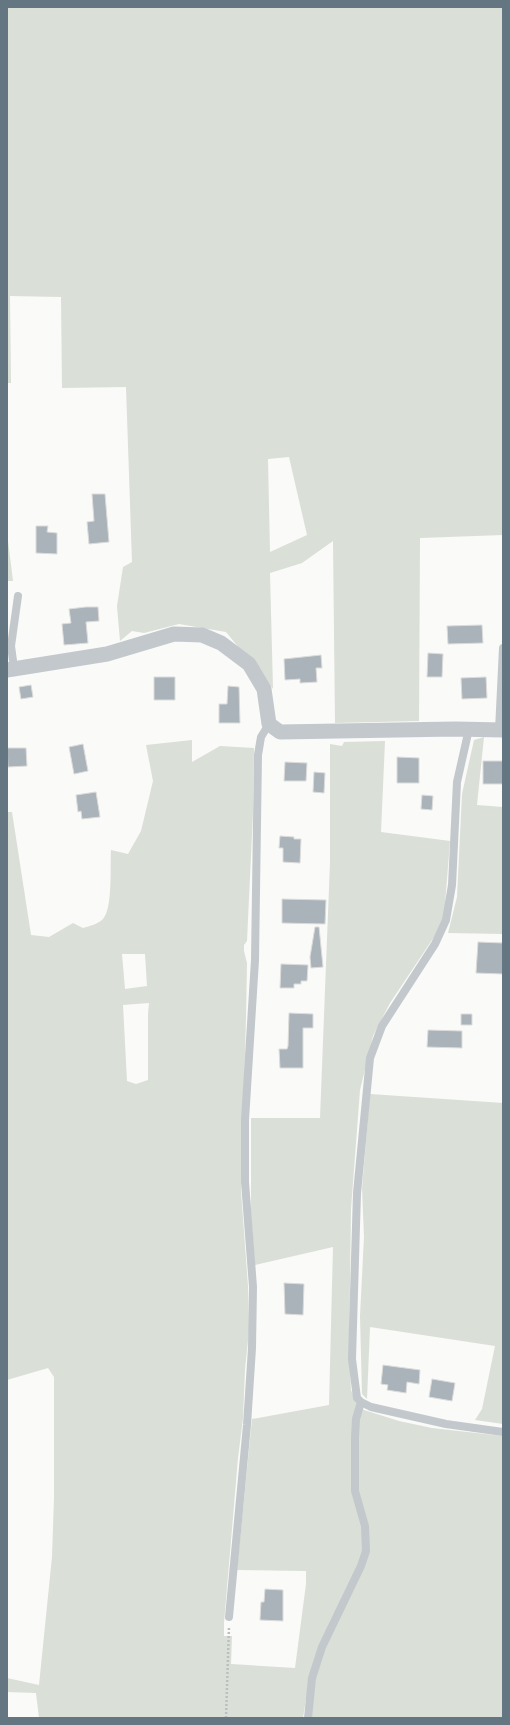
<svg xmlns="http://www.w3.org/2000/svg" width="510" height="1725" font-family="Quicksand,sans-serif">
	<rect width="100%" height="100%" fill="#fafaf8"/>
	<path fill="#dadfd7" fill-rule="evenodd" d="M7,7H503V535L420,538L419,721L335,723L333,541L302,563L270,573L273,689L250,656L240,649L226,632L179,624L144,633L132,631L120,641L117,606L123,567L132,562L126,387L62,388L61,297L10,296L11,383H7ZM289,457L307,535L270,552L268,459Z
		M7,533L13,581H7Z
		M484,737L477,805L503,807V934L448,933L457,897L462,794L474,740Z
		M192,740V762L220,746L254,748L253,813L247,941L244,945V951L247,963L246,1018L241,1191L248,1286L249,1331L245,1369L243,1418L238,1458L224,1623V1636H232L231,1664L295,1668L306,1584V1571L237,1570L252,1419L329,1405L333,1247L255,1265L251,1212V1118H320L330,863V744L342,746L344,742L385,741L381,832L450,841L444,917L434,937L390,1003L373,1036L360,1090L351,1209L349,1350L351,1390L357,1404L364,1410L399,1421L432,1428L503,1436V1718H312L306,1699L303,1718H39L36,1693L7,1692V1678L39,1685L52,1557L54,1498V1377L48,1368L7,1380V812H12L31,935L49,937L73,923L83,928C90,926 98,924 103,919C113,908 110,865 111,850L128,854L141,831L153,781L146,745ZM122,954H145L147,986L125,989ZM149,1003L148,1014V1080L136,1084L127,1081L123,1005Z
		M370,1094L503,1103V1424L475,1420L482,1409L495,1346L370,1327L367,1399L362,1394L360,1316L364,1237L362,1188Z"/>
	<path fill="#aab3b9" stroke="#dcdcda" d="M92,494H105L109,542L89,544L87,522L94,521Z
		M36,526H48L47,532L57,533V554L36,553Z
		M86,607H98L99,621L86,622L88,643L64,645L62,624L71,623L69,609Z
		M482,625L483,643L448,644L447,626Z
		M428,653L443,654L442,677H427Z
		M321,655L322,668H316L317,682L300,683V679L285,680L284,659Z
		M154,677H175V700H154Z
		M486,677L487,698L462,699L461,678Z
		M31,685L33,697L21,699L19,687Z
		M228,686L239,687L240,723H219V704H227Z
		M83,744L88,771L74,774L69,747Z
		M7,748H26L27,766L8,767Z
		M397,757L419,758V783H397Z
		M483,761H503V784H483Z
		M285,762L307,763L306,781H284Z
		M314,772L325,773L324,793L313,792Z
		M96,792L100,817L82,819L81,811L78,812L76,795Z
		M422,795L433,796L432,810L421,809Z
		M280,836L294,837V839H301L300,863L283,862V848H279Z
		M282,899L326,900L325,924L282,923Z
		M315,927H319L323,967L311,968L310,957Z
		M478,942L503,943V974L476,973Z
		M281,964L308,965L307,981H301V984H294V988H280Z
		M289,1013L313,1014V1028H303V1068H280L279,1049H287L288,1046Z
		M461,1014H472V1025H461Z
		M428,1030L462,1031V1048L427,1047Z
		M284,1283L304,1284L303,1315L285,1314Z
		M383,1365L420,1370L419,1384L407,1382L406,1393L387,1390L388,1385L381,1384Z
		M432,1379L455,1383L452,1401L429,1397Z
		M265,1589L283,1590V1621L260,1620L261,1602H264Z"/>
	<g fill="none" stroke-linecap="round" stroke-linejoin="round">
		<path stroke="#bbbfc2" stroke-width="2.5" stroke-dasharray="2 2" stroke-linecap="butt" d="M226,1718L229,1627"/>
		<path stroke="#c3c8cc" stroke-width="8" d="M14,668L11,646L18,596
			M469,729L457,782L452,885L446,920L435,944L382,1026L370,1058L357,1193L352,1359L357,1398L361,1402L371,1407L446,1424L503,1432
			M499,730L503,648
			M229,1617L247,1425L252,1348L253,1287L245,1182V1120L255,960L258,755L261,737L269,724
			M308,1718L312,1678L322,1647L361,1566L366,1551L365,1526L355,1491V1437L356,1419L361,1402"/>
		<path stroke="#c3c8cc" stroke-width="15" d="M7,670L107,654L174,634L202,635L221,643L249,664L264,689L269,724L280,732L455,729L503,730"/>
	</g>
	<rect width="510" height="1725" fill="none" stroke="#657683" stroke-width="16"/>
</svg>
